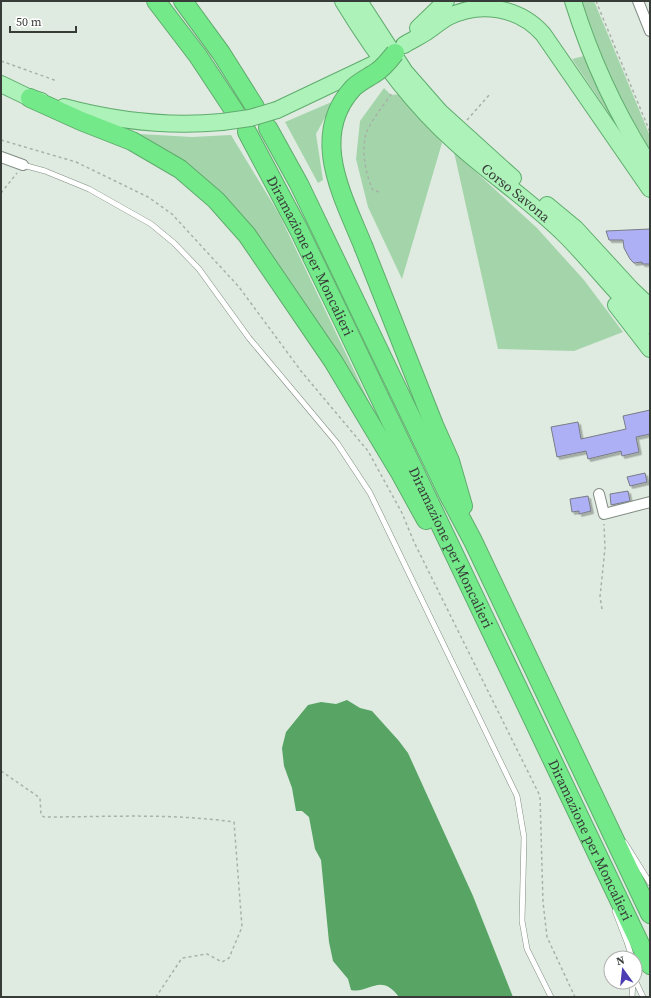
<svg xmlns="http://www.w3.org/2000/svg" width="651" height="998" font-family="'Source Serif 4',serif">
	<defs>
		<filter id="shadow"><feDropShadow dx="2.5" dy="2.5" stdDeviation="0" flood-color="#0004"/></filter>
	</defs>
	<rect width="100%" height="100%" fill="#dfebe0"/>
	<path fill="#a4d5aa" d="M581,1H594L650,136V150L611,82Z
		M588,55L629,143L572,59Z
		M384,88L391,95L402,94L442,143L402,279L368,207L356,159L360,121Z
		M334,101L316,134L323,180L318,183L285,122Z
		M140,134L192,137L231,135L279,214L374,412L294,287L245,218L207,181L166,150Z
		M454,152L537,228L584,280L623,332L574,351L498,349Z"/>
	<path fill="#57a465" d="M347,700L360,708L372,711L399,741L408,753L473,896L513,997H399C380,972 370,994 351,990L348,979L333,961L329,942L321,860L315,849L309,817L302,811H296L292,788L284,766L282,748L286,732L308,705L321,702L336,704Z"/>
	<path fill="#adb0f4" stroke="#797b87" filter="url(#shadow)" d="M650,229V264H642V262L634,263L630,259L624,248L623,240H609L606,231Z
		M650,410V434L636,437L639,452L622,456L621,451L588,459L586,451L557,457L551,427L578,422L581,439L626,429L623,416Z
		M645,473L647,482L630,486L627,477Z
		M628,491L630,501L611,505L610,494Z
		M588,496L591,511L579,514V511L572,512L570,499Z"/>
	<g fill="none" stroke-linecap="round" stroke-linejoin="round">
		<defs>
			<path id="lane" d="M23,165L45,171L89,189L151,224L174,243L199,269L249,338L337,443L370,493L517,796L524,837L522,921L527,949L551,997
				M625,843L650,883
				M615,911L627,942L632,958
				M635,980L643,997
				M632,997L633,982"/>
			<path id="street" d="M638,1L650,31
				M1,157L23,165
				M599,494L604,514L650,502"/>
			<g id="primary">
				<path id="s1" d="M343,1C374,52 411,103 456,143C491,175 531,201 565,235C595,265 619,298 650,326"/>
				<path d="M359,1L405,72L440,112L513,178"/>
				<path d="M573,1C591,59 617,115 650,166"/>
				<path d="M418,28L446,1"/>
				<path d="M404,45C412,40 421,36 428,31C435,26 441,21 448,17C480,1 519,7 543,34L650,189"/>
				<path d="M1,84L30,98L41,101"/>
				<path d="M64,107C116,121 168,127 222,122"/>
				<path d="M277,110L376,63"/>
				<path d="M547,205L576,229L631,289L650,307"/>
				<path d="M616,305L650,349"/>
			</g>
			<g id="highway">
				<path d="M156,1L198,56L235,112"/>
				<path d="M183,1L221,53L255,107"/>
				<path d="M30,98L81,121L132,141L180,169L216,200L247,235L333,361L399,471L426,520"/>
				<path d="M268,128L299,184L448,494L473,541L650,914"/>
				<path id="s2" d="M247,132L299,230L344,323L650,965"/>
				<path d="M364,248L434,425L450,461L463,506"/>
			</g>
		</defs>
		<use href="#lane" stroke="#828d83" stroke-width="6"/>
		<use href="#street" stroke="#828d83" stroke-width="12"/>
		<use href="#primary" stroke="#5fac6d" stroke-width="18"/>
		<use href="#highway" stroke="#5fac6d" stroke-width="20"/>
		<path stroke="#a7b1a8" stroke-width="1.5" stroke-dasharray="3 3" stroke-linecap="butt" d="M596,1L650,132
			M1,61L57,81
			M467,120L491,93
			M1,140L76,162L148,197L172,214L239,287L301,371L368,451L402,513L414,542L540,796L543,902L547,937L575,997
			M379,192L373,190C366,176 362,154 365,138C367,125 384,105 392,93
			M1,193L17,173
			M602,609L600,597L605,548L604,524
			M1,771L40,798L41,815L44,817C107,817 171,813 234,822L242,927L229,958L222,962L207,954L182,958L156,997"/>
		<use href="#lane" stroke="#fff" stroke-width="5"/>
		<use href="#street" stroke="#fff" stroke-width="10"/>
		<use href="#primary" stroke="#acf2b9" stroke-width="16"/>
		<use href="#highway" stroke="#74e98a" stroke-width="18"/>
		<defs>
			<path id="primary-bridge" d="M222,122L250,118L277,110"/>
			<path id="highway-bridge" d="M364,248C344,198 308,137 353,88C360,81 370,77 378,71C385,66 390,59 395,53"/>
		</defs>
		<use href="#primary-bridge" stroke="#5fac6d" stroke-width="18" stroke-linecap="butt"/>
		<use href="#highway-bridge" stroke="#5fac6d" stroke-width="20" stroke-linecap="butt"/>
		<use href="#primary-bridge" stroke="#acf2b9" stroke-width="16"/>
		<use href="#highway-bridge" stroke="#74e98a" stroke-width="18"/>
	</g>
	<g text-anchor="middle" stroke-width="4" stroke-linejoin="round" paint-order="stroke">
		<g font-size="14" fill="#373c38" stroke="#fff">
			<text dy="5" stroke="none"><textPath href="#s1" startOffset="260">Corso Savona</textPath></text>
			<text dy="5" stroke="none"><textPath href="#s2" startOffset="139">Diramazione per Moncalieri</textPath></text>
			<text dy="5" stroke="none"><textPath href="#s2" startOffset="463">Diramazione per Moncalieri</textPath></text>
			<text dy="5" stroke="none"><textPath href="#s2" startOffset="787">Diramazione per Moncalieri</textPath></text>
		</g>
	</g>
	<rect width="651" height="998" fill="none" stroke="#373c38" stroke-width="4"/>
	<g transform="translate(623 970) rotate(345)"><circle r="19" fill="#ffffff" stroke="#afb1af"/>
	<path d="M0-3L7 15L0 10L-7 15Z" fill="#4c3db4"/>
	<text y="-6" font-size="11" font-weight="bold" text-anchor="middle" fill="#373c38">N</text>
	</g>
	<path d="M10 26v6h66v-6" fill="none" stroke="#373c38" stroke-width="2"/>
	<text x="16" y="26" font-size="12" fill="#373c38" stroke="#ffffff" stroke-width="3" paint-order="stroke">50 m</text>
</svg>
